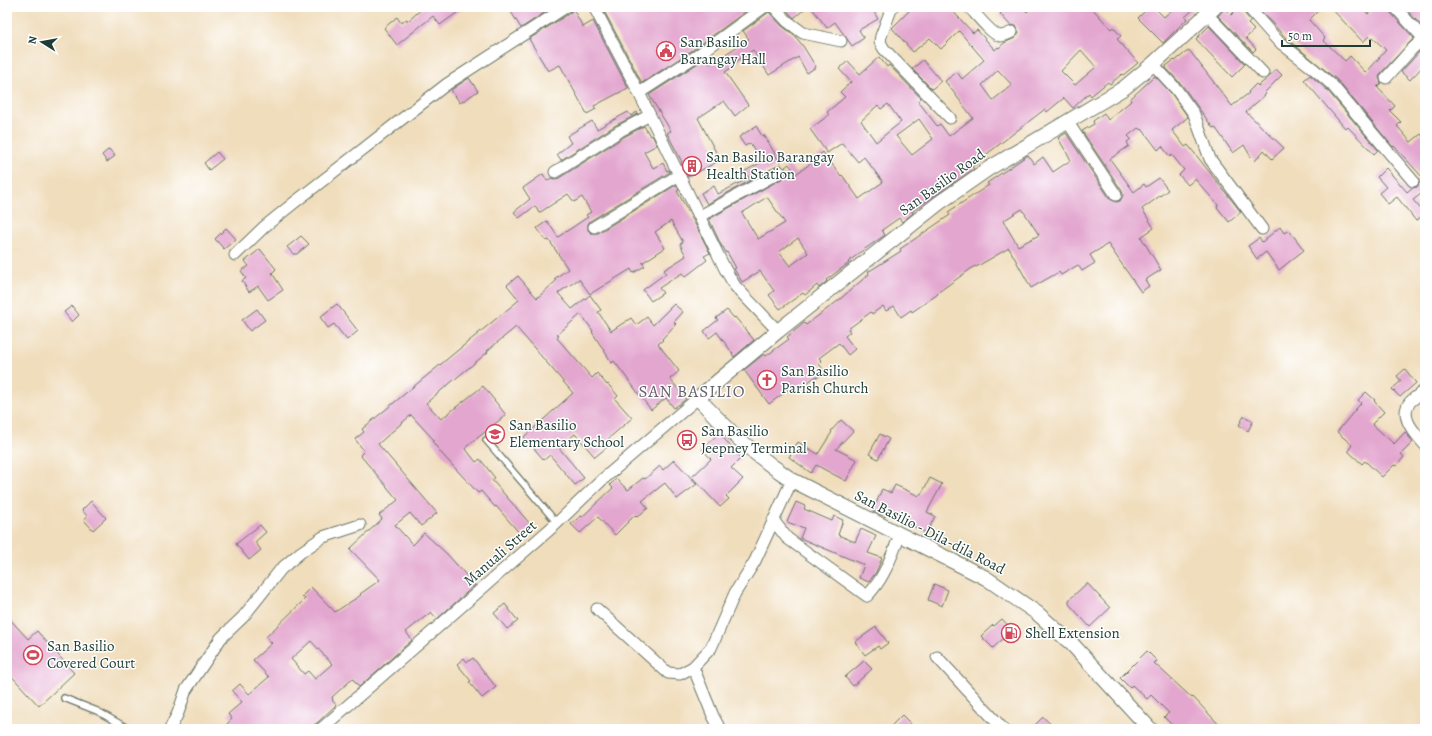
<svg xmlns="http://www.w3.org/2000/svg" width="1432" height="736" font-family="Alegreya,serif">
	<rect width="100%" height="100%" fill="#fff"/>
	<filter id="ink" filterUnits="userSpaceOnUse"><feTurbulence type="fractalNoise" baseFrequency=".025" numOctaves="2"/><feDisplacementMap in="SourceGraphic" scale="8" xChannelSelector="R" yChannelSelector="G"/><feConvolveMatrix kernelMatrix="1 2 1 2 8 2 1 2 1" color-interpolation-filters="sRGB"/></filter>
	<filter id="wash" filterUnits="userSpaceOnUse"><feTurbulence type="fractalNoise" baseFrequency=".012" numOctaves="4" result="noise"/><feDisplacementMap in="SourceGraphic" scale="16" xChannelSelector="R" yChannelSelector="G"/><feGaussianBlur stdDeviation="0.9" result="paint"/><feColorMatrix in="noise" values="0 0 0 0 0 0 0 0 0 0 0 0 0 0 0 0 0 1.4 0 .05"/><feComposite in="paint" operator="in"/></filter>
	<g filter="url(#wash)">
		<rect width="100%" height="100%" fill="#f0ddbc"/>
		<g id="blocks">
			<path fill="#e3a6cf" fill-rule="evenodd" d="M424,7H465L440,25L433,16L397,45L384,28L397,17L401,23L407,19L408,21Z
				M508,7H553L521,28Z
				M602,7H752L694,49L642,83Z
				M784,7H807L794,18Z
				M811,7H871L878,19L859,30L864,38L852,46L835,22L827,28Z
				M913,7H949L973,33L977,30L995,50L998,47L999,48L1004,43L1015,38L1019,33L1016,26L1010,25L1000,14L1007,7H1022L1027,12L1031,7H1091L1111,29L1113,27L1121,36L1117,39L1138,63L1123,75L1122,74L1110,84L1108,82L1091,96L1089,93L1073,108L1064,98L1047,112L1045,109L983,157L984,158L972,167L974,169L912,211L913,213L902,222L899,218L882,230L885,235L862,251L848,262L849,263L826,280L827,281L819,288L817,285L805,295L803,293L780,309L769,295L774,291L760,271L742,282L734,269L736,268L727,252L726,253L723,247H722L709,219L783,178L787,173L785,167L789,164L796,174L814,161L813,160L823,152L841,176L842,175L859,199L883,182L864,157L858,162L842,143L827,153L810,129L829,115L827,112L845,97L840,92L851,82L839,69L848,61L860,74L879,57L887,67L889,65L921,98L918,101L937,126L940,124L949,136L973,118L945,81L957,72L962,79L984,60L959,31L941,49L930,38L913,52L892,28ZM1081,50L1096,67L1075,85L1061,71ZM998,70L1012,85L993,100L982,85ZM888,104L901,122L876,142L861,121L878,105L881,109ZM919,119L933,139L912,155L896,136ZM767,197L785,223L758,239L742,213ZM798,238L808,253L790,266L779,252Z
				M1149,7H1154L1164,17L1175,7H1196L1185,17L1187,19L1163,43L1138,18Z
				M1223,7L1231,15L1239,7H1241L1243,12L1251,21L1248,24L1254,30L1246,38L1256,49L1253,52L1218,16L1223,10Z
				M1257,7H1322L1309,20L1325,38L1323,40L1345,61L1350,56L1366,73L1386,50L1372,37L1371,38L1369,36L1363,42L1330,7H1361L1368,14L1376,7H1388L1390,12L1414,38L1381,73L1379,77L1381,83L1377,87L1395,106L1390,111L1401,122L1397,126L1411,142L1421,134L1425,139V191L1413,200L1425,214L1416,221L1397,197L1388,204L1379,193L1386,187L1377,177L1386,168L1407,192L1412,188L1417,187L1420,182L1424,179L1394,146L1393,147L1337,80L1286,38Z
				M1404,7H1425V30Z
				M573,9L583,27L593,21L628,88L594,106L596,109L587,114L560,65L548,71L529,39L570,13Z
				M769,12L782,26L794,35L803,46L816,67L807,73L798,57L769,75L753,50L733,64L734,66L725,72L748,105L735,116L724,101L698,118L718,156L715,157L717,162L688,177L681,163L682,162L667,133L671,131L649,95L706,58L710,64L749,39L743,31Z
				M1209,26L1245,64L1232,77L1196,39Z
				M1422,49L1425,52V64L1410,80L1401,72Z
				M1189,50L1232,106L1249,93L1248,92L1256,84L1258,86L1268,78L1276,69L1282,75L1264,93L1266,94L1246,112L1284,148L1272,159L1264,150L1255,161L1251,157L1244,145L1233,153L1215,127L1213,128L1182,85L1166,68V66L1174,60L1175,61Z
				M923,60L941,81L932,89L912,69Z
				M1310,75L1327,90L1378,150L1374,154L1347,126L1345,128L1304,80Z
				M1155,76L1171,93L1188,117L1172,130L1185,147L1188,145L1241,212L1229,222L1217,207L1218,205L1195,179L1188,185L1179,175L1184,170L1172,155L1170,157L1162,146L1158,150L1142,129L1141,130L1138,128L1128,136L1131,139L1127,142L1129,146L1110,159L1134,192L1144,184L1146,187L1159,178L1168,190L1142,209L1154,228L1141,237L1161,270L1145,280L1149,286L1141,292L1108,244L1090,255L1095,263L1082,271L1078,265L1061,275L1059,272L1031,288L1009,248L976,267L975,266L937,293L938,294L912,312L911,310L901,317L894,306L886,311L883,306L872,314L871,312L848,329L850,332L845,336L855,349L848,355L839,343L819,358L822,361L819,364L825,372L817,378L816,376L796,392L792,387L769,404L744,370L764,354L766,356L789,339L787,337L804,323L806,325L839,300L869,274L868,272L901,251L900,249L950,215L948,212L989,185L987,183L1028,155L1034,164L1043,157L1053,172L1071,160L1058,138L1066,133L1110,199L1116,202L1120,201L1123,195L1122,191L1082,131L1094,124L1093,121L1104,113L1108,120L1131,101L1130,99ZM1022,209L1039,235L1018,246L1003,221Z
				M469,78L478,91L460,103L451,90Z
				M628,112L631,116L637,112L638,114L616,125L561,160L557,154L571,143L567,136L592,121L597,129Z
				M644,126L650,136L652,135L657,145L644,152L653,168L663,163L667,171L669,170L670,172L590,221L588,224V230L591,233H598L676,185L679,190L677,191L694,222L710,253L704,256L707,260L685,277L682,273L659,288L663,293L651,301L643,290L666,273L664,270L686,256L680,244L683,242L671,221L655,232L665,248L642,263L645,266L633,273L631,269L590,294L579,279L558,293L572,309L590,295L601,310L598,312L611,331L631,318L636,325L647,317L653,325L674,304L683,312L674,322L676,324L662,339L663,340L658,344L679,371L670,379L686,399L674,408L666,398L651,410L614,361L612,363L592,332L593,331L581,314L557,335L559,336L557,338L592,378L597,373L607,385L608,384L618,396L615,399L632,418L608,439L612,443L595,457L575,434L559,448L584,478L575,485L550,455L544,460L524,437L573,393L516,327L487,351L488,352L426,403L441,419L483,386L506,415L465,448L476,462L480,459L495,478L492,480L532,526L521,535L496,506L495,507L481,491L478,493L442,454L432,441L434,440L411,415L378,444L437,513L421,526L410,513L395,525L413,545L424,533L447,554L475,585L437,619L431,612L406,632L412,640L359,687L353,679L350,681L332,697L333,699L332,700L336,705L318,722L308,729H222L232,719L228,714L242,702L232,691L240,684L249,694L269,677L253,660L272,643L266,637L305,599L302,596L311,587L335,612L361,595L360,594L380,580L350,549L382,519L379,515L398,500L360,455L364,451L355,439L364,432L362,429L519,300L507,285L518,276L537,298L556,281L554,279L568,269L549,240L546,241L537,228L547,221L558,237L588,217L586,215L591,212L582,197L574,202L568,194L539,213L535,206L519,218L514,212L530,199L523,188L543,174L547,181L551,178L555,179L559,178L624,137ZM311,641L332,664L315,679L308,671L304,674L291,659Z
				M756,126L762,136L764,135L782,166H777L707,204L701,193L714,186L718,194L749,178L745,171L762,162L750,143L745,146L739,137Z
				M109,149L115,156L107,162L102,155Z
				M217,152L223,159L209,170L204,163Z
				M1280,227L1284,233L1289,230L1304,250L1279,270L1266,252L1257,259L1248,246L1259,238L1262,242Z
				M226,228L236,239L224,249L215,239Z
				M301,236L309,244L297,254H293L287,247Z
				M260,249L276,269L272,273L283,290L268,300L258,286L249,292L242,281L246,278L241,271L249,266L245,261Z
				M337,304L358,331L347,340L334,324L328,328L320,317Z
				M72,306L79,315L72,322L64,312Z
				M257,309L265,320L250,331L242,320Z
				M727,310L734,318L735,317L754,340L734,357L732,354H733L717,332L709,338L704,331L718,320L716,318Z
				M1405,369L1416,383L1400,397L1392,389L1401,381L1397,376Z
				M1366,392L1375,400L1374,401L1384,412L1372,424L1394,444L1405,432L1413,442L1401,454L1404,457L1396,466L1394,465L1382,477L1365,461L1362,464L1348,451L1352,445L1337,432L1361,403L1358,400Z
				M1244,416L1253,421L1248,431L1239,425Z
				M841,420L853,431L836,449L857,460L846,481L816,465L811,473L789,457L798,442L818,454L832,432L831,431Z
				M719,433L741,458L731,468L743,479L726,496L729,499L720,507L692,477L711,459L702,449Z
				M880,434L889,439L878,459L869,454Z
				M674,460L697,484L677,499L665,483L642,501L648,508L637,517L635,515L615,535L598,517L580,533L571,524L581,516L582,517L613,488L610,485L616,479L628,490L643,478L645,479L660,466L663,470Z
				M930,478L942,484L927,512L935,516L927,533L906,523L909,518L889,509L885,517L873,511L882,489L891,493L895,485L919,496L921,493H922Z
				M91,501L106,518L93,530L84,520L87,516L82,510Z
				M796,502L805,506L804,509L832,521L834,516L843,520L838,535L855,542L861,529L876,536L868,553L882,558L876,572L869,582L859,578L864,565L800,538L804,528L787,522Z
				M260,525L266,532L255,542L261,550L249,560L236,544Z
				M1087,583L1110,608L1090,627L1069,604V600Z
				M934,584L948,590L942,606L928,600Z
				M505,604L518,621L507,629L494,613Z
				M7,616L28,639L37,631L74,673L39,706L7,671Z
				M1002,619L1012,630L993,648L981,636L993,625L994,626Z
				M876,627L888,643L880,649L878,646L865,655L855,642Z
				M1147,651L1157,661L1154,663L1192,698L1193,697L1223,729H1176L1164,717L1169,713L1151,695L1147,699L1132,685L1130,688L1120,678Z
				M464,658L467,662L473,658L496,687L482,698L469,682L471,681L457,664Z
				M864,661L872,669L853,686L845,677Z
				M902,715L911,724L906,729H888Z
				M1043,717L1056,729H1031Z"/>
		</g>
	</g>
	<g filter="url(#ink)">
		<use href="#blocks" fill-opacity="0" stroke="#687564" stroke-width="1"/>
		<g fill="none" stroke-linecap="round" stroke-linejoin="round">
			<defs>
				<path id="service" d="M486,440L557,523
					M64,698L97,711L129,729"/>
				<path id="minor" d="M594,7L639,93L725,269L735,286L778,331
					M774,7L787,21L803,33L841,41
					M892,7L881,36L880,42L884,49L950,118
					M969,7C976,14 991,34 1000,36C1004,36 1008,34 1012,32
					M1248,7L1278,41L1315,70L1332,85L1413,181
					M1395,7L1425,40
					M1207,14L1263,73
					M1153,64L1176,89L1194,114L1210,159L1262,229
					M1386,78L1411,50L1425,37
					M639,93L698,55L764,7
					M1067,121L1116,195
					M555,172L620,131L650,115
					M700,216L780,172
					M594,227L679,175
					M235,255L264,227L295,202L447,84L566,7
					M1425,390C1420,394 1414,398 1410,402C1398,417 1416,434 1425,445
					M773,520L787,538L867,596C884,579 891,557 900,535
					M597,609L668,673L680,674L693,667
					M937,657L1003,729
					M170,729L178,713L186,690L221,638L243,617L281,569L301,552L323,537L360,525
					M321,729L557,523L602,480L698,398
					M720,729L713,716L693,667L711,648L735,593L755,561L792,480"/>
				<path id="tertiary" d="M1150,729L1072,644L1037,613L986,578L792,480C755,456 727,430 698,398L778,331L939,203L988,169L1124,88L1153,64L1215,7"/>
			</defs>
			<use href="#service" stroke="#687564" stroke-width="8"/>
			<use href="#minor" stroke="#687564" stroke-width="13"/>
			<use href="#tertiary" stroke="#687564" stroke-width="16"/>
			<use href="#service" stroke="#fff" stroke-width="5.5"/>
			<use href="#minor" stroke="#fff" stroke-width="11"/>
			<use href="#tertiary" stroke="#fff" stroke-width="14"/>
		</g>
	</g>
	<defs>
		<symbol id="civic-ring" viewBox="-11 -11 22 22"><circle r="9.5" fill="#fff" stroke="#d1495b" stroke-width="1.5"/><path d="M-.6-6.5H3V-4.5H.6V-3L4-1V1h2V6H-6V1h2V-1L-.6-3ZM-1.2 2.5V6h2.4V2.5Z" fill="#d1495b"/></symbol>
		<symbol id="building-ring" viewBox="-11 -11 22 22"><circle r="9.5" fill="#fff" stroke="#d1495b" stroke-width="1.5"/><path d="M-4-6H4V6H1V3H-1V6H-4ZM-2.5-4.3h1.7v1.8h-1.7ZM.8-4.3h1.7v1.8H.8ZM-2.5-1h1.7V.8h-1.7ZM.8-1h1.7V.8H.8Z" fill="#d1495b"/></symbol>
		<symbol id="church-ring" viewBox="-11 -11 22 22"><circle r="9.5" fill="#fff" stroke="#d1495b" stroke-width="1.5"/><path d="M-1.2-6h2.4v3.5h3.3v2.4h-3.3V6h-2.4V-.1h-3.3v-2.4h3.3Z" fill="#d1495b"/></symbol>
		<symbol id="school-ring" viewBox="-11 -11 22 22"><circle r="9.5" fill="#fff" stroke="#d1495b" stroke-width="1.5"/><path d="M0-5L7-2L0 1L-7-2ZM-4 1L0 2.5L4 1V4Q0 6-4 4Z" fill="#d1495b"/></symbol>
		<symbol id="bus-ring" viewBox="-11 -11 22 22"><circle r="9.5" fill="#fff" stroke="#d1495b" stroke-width="1.5"/><path d="M-5-6H5V4H4V6H2V4H-2V6H-4V4H-5ZM-3.5-4V0h7V-4ZM-3.5 1.2v1.5H-2V1.2ZM2 1.2v1.5H3.5V1.2Z" fill="#d1495b"/></symbol>
		<symbol id="fuel-ring" viewBox="-11 -11 22 22"><circle r="9.5" fill="#fff" stroke="#d1495b" stroke-width="1.5"/><path d="M-5.5-6h7V0h2V4h1.3V-2.5L3-4.5l.8-.8L6-3V5H2.5V1h-1V6h-7ZM-4.2-4.7v3.2H.2V-4.7Z" fill="#d1495b"/></symbol>
		<symbol id="stadium-ring" viewBox="-11 -11 22 22"><circle r="9.5" fill="#fff" stroke="#d1495b" stroke-width="1.5"/><path d="M0-5a6.5 5 0 1 0 0 10a6.5 5 0 1 0 0-10ZM-3.5-1.8h7v3.6h-7Z" fill="#d1495b"/></symbol>
	</defs>
	<g fill-rule="evenodd">
		<use href="#civic-ring" x="655" y="40" width="22" height="22"/>
		<use href="#building-ring" x="681" y="155" width="22" height="22"/>
		<use href="#church-ring" x="756" y="369" width="22" height="22"/>
		<use href="#school-ring" x="484" y="423" width="22" height="22"/>
		<use href="#bus-ring" x="676" y="429" width="22" height="22"/>
		<use href="#fuel-ring" x="1000" y="622" width="22" height="22"/>
		<use href="#stadium-ring" x="22" y="644" width="22" height="22"/>
	</g>
	<g text-anchor="middle" stroke-width="3" stroke-linejoin="round" paint-order="stroke">
		<g font-size="15" fill="#1f3d34" stroke="#fff" text-anchor="start">
			<text x="680" y="47">San Basilio<tspan x="680" dy="17">Barangay Hall</tspan></text>
			<text x="706" y="162">San Basilio Barangay<tspan x="706" dy="17">Health Station</tspan></text>
			<text x="781" y="376">San Basilio<tspan x="781" dy="17">Parish Church</tspan></text>
			<text x="509" y="430">San Basilio<tspan x="509" dy="17">Elementary School</tspan></text>
			<text x="701" y="436">San Basilio<tspan x="701" dy="17">Jeepney Terminal</tspan></text>
			<text x="1025" y="638">Shell Extension</text>
			<text x="47" y="651">San Basilio<tspan x="47" dy="17">Covered Court</tspan></text>
		</g>
		<g font-size="15" fill="#1f3d34" stroke="#fff">
			<text transform="translate(942 182) rotate(-36)" y="5">San Basilio Road</text>
			<text transform="translate(930 532) rotate(27)" y="5">San Basilio - Dila-dila Road</text>
			<text transform="translate(500 553) rotate(-41)" y="5">Manuali Street</text>
		</g>
		<g font-size="17" letter-spacing="1" fill="#64626a" stroke="#fff">
			<text x="692" y="397">SAN BASILIO</text>
		</g>
	</g>
	<rect width="1432" height="736" fill="none" stroke="#fff" stroke-width="24"/>
	<g transform="translate(42 42) rotate(281)" stroke="#ffffff" stroke-width="3" paint-order="stroke">
	<path d="M0-3L7 15L0 10L-7 15Z" fill="#1f3d34"/>
	<text y="-6" font-size="11" font-weight="bold" text-anchor="middle" fill="#1f3d34">N</text>
	</g>
	<path d="M1282 40v6h88v-6" fill="none" stroke="#1f3d34" stroke-width="2"/>
	<text x="1288" y="40" font-size="12" fill="#1f3d34" stroke="#ffffff" stroke-width="3" paint-order="stroke">50 m</text>
</svg>
